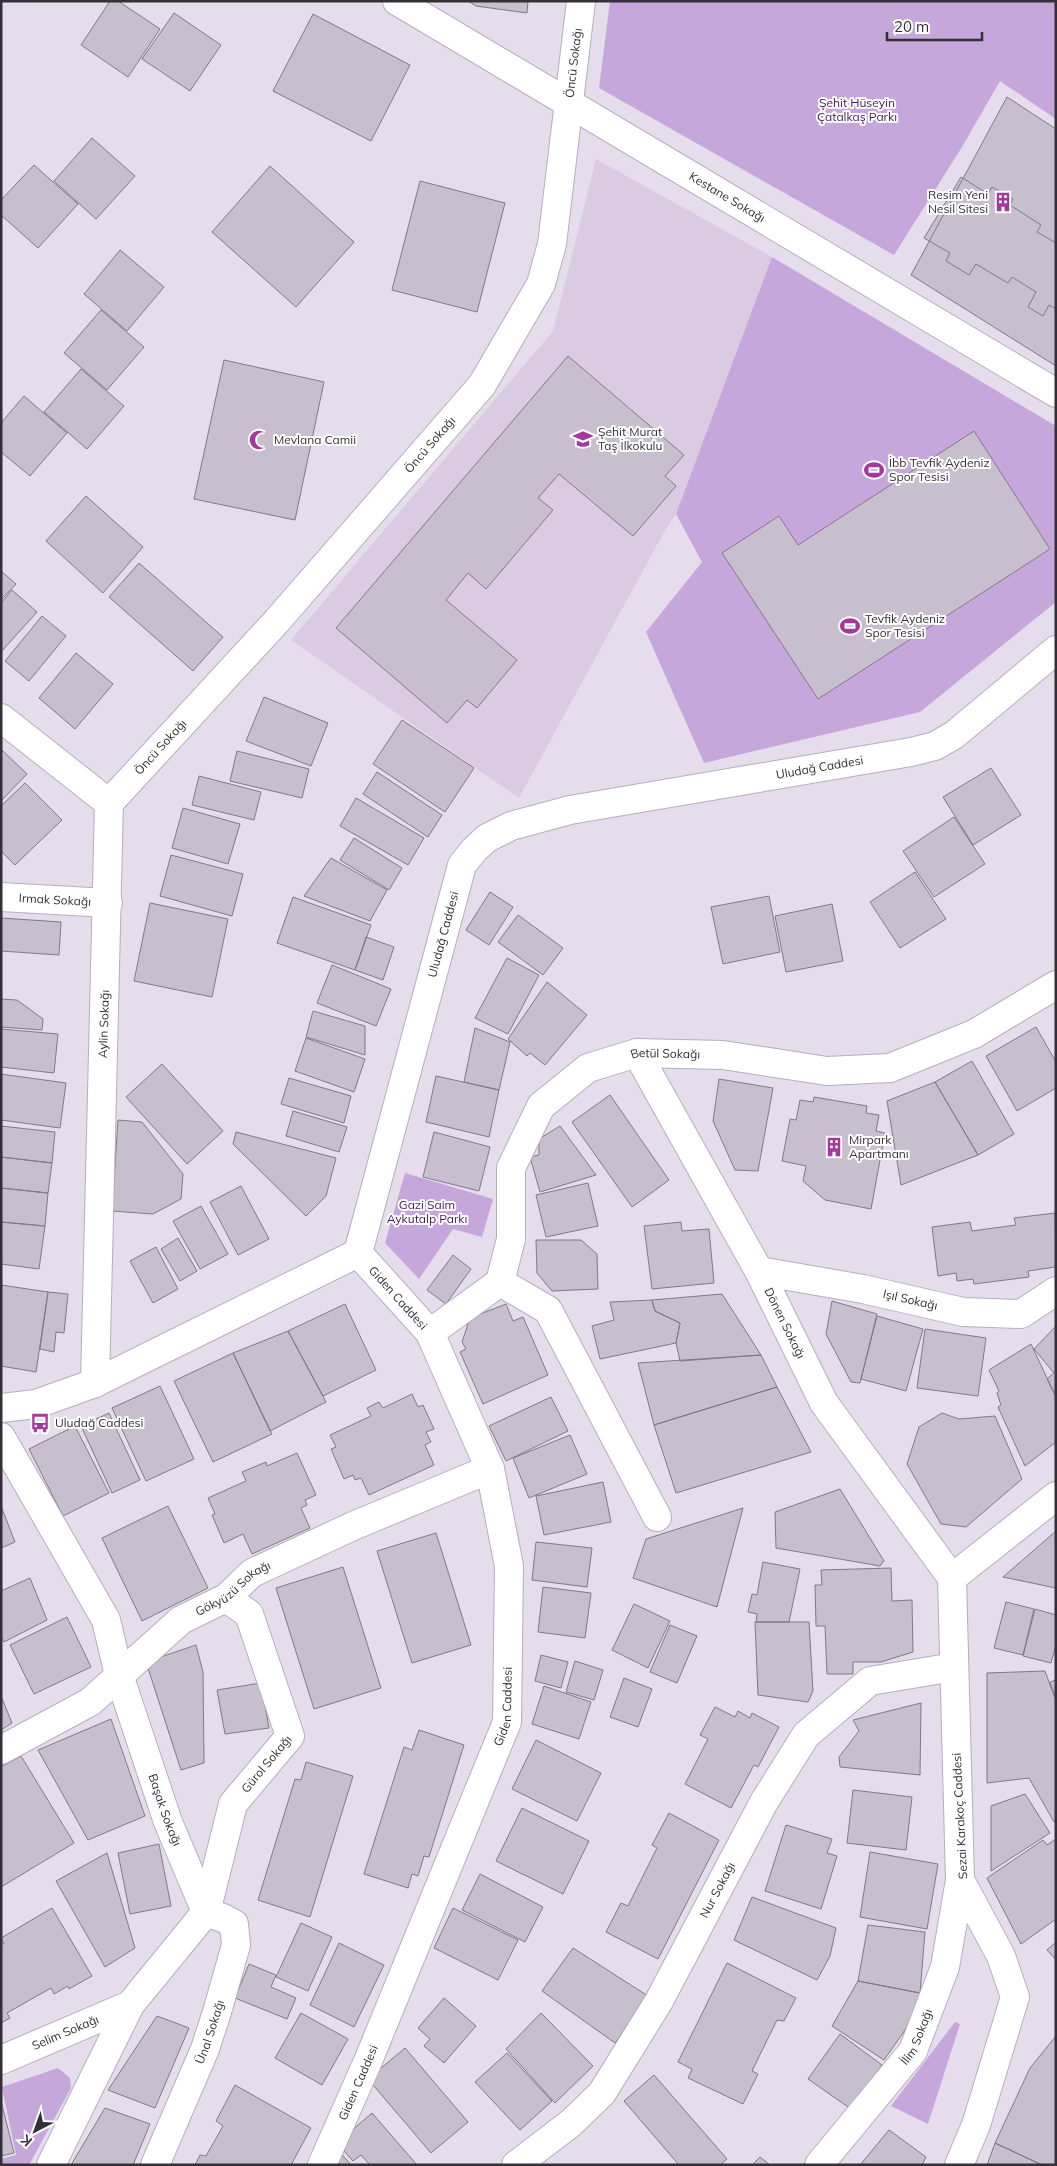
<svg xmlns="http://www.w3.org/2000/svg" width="1057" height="2166" font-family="Mulish,sans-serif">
	<rect width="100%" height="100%" fill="#e5dcec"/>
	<path fill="#d9cce2" d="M596,159L772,257L676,514L663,534L519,798L291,640L553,331Z"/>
	<path fill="#c5a7db" d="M610,1H1056V119L1000,81L962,147L894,255L599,88Z
		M772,257L1056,426V602L920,712L704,763L646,632L702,562L676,514Z
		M405,1173L493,1199L482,1237L453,1229L419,1279L385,1243Z
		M955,2022L960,2024L928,2124L891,2106Z
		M58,2068L70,2078L71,2088L29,2165H1V2159L16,2155L2,2087Z"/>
	<path fill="#c7bece" stroke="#827988" d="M110,1H118L160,29L128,77L81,45Z
		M468,1H528L527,13L476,6Z
		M174,13L221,45L190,91L142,59Z
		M313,14L410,65L371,141L273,91Z
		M1007,97L1056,129V366L911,275Z
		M92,138L135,176L96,219L54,181Z
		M34,165L78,204L38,248L1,215V200Z
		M270,166L354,242L296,307L212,232Z
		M961,177L988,194L992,187L1013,199L1010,205L1041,225L1037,232L1056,243V309L1049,305L1043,316L1028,307L1036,292L1012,277L1008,283L976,264L969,275L946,261L950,253L924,238Z
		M420,181L505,203L477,312L392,290Z
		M120,250L164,287L127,331L84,294Z
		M101,310L144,347L107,390L64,353Z
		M568,356L684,455L665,476L676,486L633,536L559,474L538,498L553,510L486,589L468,573L446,600L517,660L477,708L467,700L447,723L336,628Z
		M224,360L324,382L295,520L194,499Z
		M81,369L124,406L87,449L44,412Z
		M24,396L67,433L30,476L1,452V423Z
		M974,431L1050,549L818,699L722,553L779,516L798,545Z
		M86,496L143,547L103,593L46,541Z
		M139,563L223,637L193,671L109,597Z
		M1,571L16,584L1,600Z
		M12,590L37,612L1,652V603Z
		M42,616L66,636L29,681L5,661Z
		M76,653L113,684L75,729L39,698Z
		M264,697L328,723L311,766L246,741Z
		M402,720L474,768L445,812L373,764Z
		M3,751L27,774L1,801V752Z
		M237,751L309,769L302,798L230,781Z
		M991,768L1021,815L973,845L943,797Z
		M377,772L442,815L428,837L363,794Z
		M199,776L261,792L254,820L192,805Z
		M25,783L62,820L15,865L1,851V806Z
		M356,798L424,838L408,865L340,826Z
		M183,808L240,824L228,864L172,848Z
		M954,817L985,864L934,897L903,851Z
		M354,838L402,868L389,890L340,860Z
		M171,855L243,874L232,916L160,896Z
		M331,858L387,890L370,921L304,896Z
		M915,872L946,919L900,948L870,902Z
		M490,892L513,907L489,945L466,930Z
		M769,896L780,952L723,964L711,907Z
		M293,897L371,925L355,970L277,943Z
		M150,903L228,919L212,997L134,981Z
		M832,904L843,961L786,972L775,916Z
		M518,915L563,948L543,975L498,942Z
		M1,918L61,922L59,955L1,951Z
		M366,937L394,947L383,980L355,970Z
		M507,958L539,975L508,1034L475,1018Z
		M332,965L391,989L376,1026L317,1003Z
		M547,982L587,1015L545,1065L530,1053L527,1056L508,1039Z
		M1,999L17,1000L43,1019L42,1030L1,1027Z
		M313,1011L365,1026V1055L306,1037Z
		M1036,1027L1056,1062V1088L1017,1111L986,1056Z
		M475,1028L510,1042L499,1090L464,1082Z
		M1,1029L58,1034L54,1073L1,1067Z
		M306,1038L365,1059L354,1092L295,1071Z
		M972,1061L1014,1134L978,1155L935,1082Z
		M162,1064L223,1131L187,1164L126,1097Z
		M1,1074L66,1083L60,1128L1,1120Z
		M436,1076L499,1090L489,1137L426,1122Z
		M289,1078L351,1096L344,1123L281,1104Z
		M719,1079L773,1088L758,1171L735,1170L713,1121Z
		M935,1082L978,1155L901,1185L887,1101Z
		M610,1095L669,1180L632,1207L572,1122Z
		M814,1097L867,1106L866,1113L879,1115L876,1131L885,1133L871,1209L825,1200L803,1181L806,1166L782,1161L790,1119L796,1120L800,1100L813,1102Z
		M293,1111L347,1127L339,1152L286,1136Z
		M118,1120L142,1122L183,1174L181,1199L153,1214L112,1211Z
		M1,1126L55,1132L52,1163L1,1157Z
		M560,1126L596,1175L540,1192L530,1157L539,1155V1139Z
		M236,1132L336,1158L326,1196L306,1216L233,1144Z
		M434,1132L490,1147L479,1191L423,1177Z
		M1,1157L52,1163L48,1193L1,1188Z
		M588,1183L598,1226L546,1237L536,1195Z
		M241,1186L269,1239L238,1255L210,1202Z
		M1,1188L48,1193L45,1226L1,1222Z
		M201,1206L228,1254L200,1269L173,1221Z
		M1055,1213L1056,1267L1028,1271L1029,1277L974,1284L973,1279L957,1281L956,1273L938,1276L932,1227L970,1222L972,1231L1016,1225L1014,1218Z
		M1,1222L45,1226L39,1269L1,1264Z
		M681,1222L682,1231L709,1229L714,1283L652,1289L644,1226Z
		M178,1238L197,1271L180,1281L161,1249Z
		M536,1240H581L597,1254L598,1289L552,1291L537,1273Z
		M156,1247L178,1289L153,1303L130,1261Z
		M453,1255L471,1269L446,1304L427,1290Z
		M1,1285L48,1292L36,1372L1,1366Z
		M48,1292L68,1294L64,1333L56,1332L54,1352L40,1349Z
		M722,1294L761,1355L680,1361L676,1343L680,1323L655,1311L652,1300Z
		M652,1300L655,1311L680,1323L676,1343L600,1359L592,1326L614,1320L610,1302Z
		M832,1301L877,1314L860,1383L851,1382L826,1334Z
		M345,1304L376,1370L323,1396L288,1331Z
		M506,1304L513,1321L523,1317L548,1375L483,1404L460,1352L466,1349L462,1342L470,1318Z
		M877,1316L923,1329L906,1391L861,1379Z
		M1056,1326V1397L1047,1379L1054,1373L1034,1349Z
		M925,1329L986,1338L978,1396L917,1388Z
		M288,1331L326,1402L270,1431L233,1353Z
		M1031,1344L1056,1397V1442L1025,1466L998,1407L1001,1405L997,1393L999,1391L989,1370Z
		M233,1353L272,1434L213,1462L174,1381Z
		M761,1355L777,1387L654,1425L638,1363Z
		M160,1386L194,1459L146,1481L112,1408Z
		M777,1387L811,1452L676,1493L654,1425Z
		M412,1394L418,1407L423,1405L434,1429L426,1432L431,1442L425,1445L434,1465L369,1495L361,1478L355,1480L353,1475L344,1479L331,1449L336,1447L330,1435L371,1416L367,1408L379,1402L383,1408Z
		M551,1397L568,1431L506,1461L489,1426Z
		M109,1413L140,1480L112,1493L81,1426Z
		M942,1413L959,1419L995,1416L1022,1479L966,1527L941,1524L907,1464L919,1427Z
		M75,1426L109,1493L63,1516L29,1449Z
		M570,1435L587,1474L529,1498L513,1458Z
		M297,1453L316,1495L305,1500L307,1505L301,1508L310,1528L252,1554L243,1534L224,1543L212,1515L215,1514L208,1498L246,1481L242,1472L266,1462L267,1466Z
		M603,1482L611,1522L544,1535L536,1496Z
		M840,1489L884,1561L880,1566L776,1548L775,1512Z
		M1,1506L15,1542L1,1548Z
		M168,1506L208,1588L142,1621L102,1538Z
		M743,1508L717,1607L633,1578L646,1539Z
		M1056,1531V1588L1003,1577Z
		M436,1533L471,1645L412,1663L377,1551Z
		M536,1542L592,1548L587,1587L532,1580Z
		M763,1562L800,1569L789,1622H756L757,1614L748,1612L752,1594L757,1595Z
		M343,1567L381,1688L314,1709L276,1588Z
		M891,1568L892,1601L912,1600L913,1652L881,1662H853V1674H827L825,1626H816L815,1585H822L821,1570Z
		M30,1578L47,1620L4,1642L1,1636V1591Z
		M543,1587L591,1593L585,1638L538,1632Z
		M1006,1602L1034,1609L1023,1655L994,1648Z
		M634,1604L670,1621L648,1668L612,1650Z
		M1035,1609L1056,1615V1645L1051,1663L1023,1656Z
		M67,1617L91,1667L34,1694L10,1645Z
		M755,1622H809L813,1691L808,1702L758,1695Z
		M670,1625L697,1636L677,1683L650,1672Z
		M196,1645L203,1672L204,1763L181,1770L146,1662Z
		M541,1655L568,1662L561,1688L535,1681Z
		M575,1661L603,1670L594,1700L566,1692Z
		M1045,1671L1056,1701V1820L1054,1822L1029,1778L987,1783V1673Z
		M624,1678L652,1689L638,1727L610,1717Z
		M1056,1680V1699L1050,1682Z
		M261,1683L269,1728L225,1734L217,1690Z
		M544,1686L591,1702L579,1739L532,1724Z
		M1,1696L12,1723L1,1730Z
		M921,1703L920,1775L840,1767L839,1757L859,1731L853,1720Z
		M715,1707L735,1717L738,1711L750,1718L752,1713L779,1727L758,1767L754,1765L731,1808L685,1784L708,1739L700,1735Z
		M111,1719L145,1816L88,1840L38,1750Z
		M419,1730L464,1745L429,1857L424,1856L418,1876L412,1874L408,1888L364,1874L404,1747L412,1750Z
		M536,1740L601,1773L577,1821L512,1789Z
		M21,1756L74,1843L1,1887V1767Z
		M306,1762L353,1776L310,1917L258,1900L295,1779L301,1780Z
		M853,1790L912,1797L906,1850L847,1843Z
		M1025,1794L1050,1833L991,1871V1806Z
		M522,1808L589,1841L563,1894L496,1861Z
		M669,1813L719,1840L658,1959L606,1932L621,1903L628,1906L657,1848L652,1845Z
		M786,1825L832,1839L827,1853L837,1856L821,1909L765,1891Z
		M1056,1839V1919L1021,1944L987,1878L1043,1840L1047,1845Z
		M159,1844L171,1906L130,1914L118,1853Z
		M870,1852L938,1864L927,1929L860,1917Z
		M107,1853L135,1948L105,1967L56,1881Z
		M480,1874L543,1907L525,1942L462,1910Z
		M752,1897L836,1928L830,1956L817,1980L734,1940Z
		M52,1908L92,1976L69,1989L68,1986L54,1994L51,1988L7,2013L10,2018L1,2023V1945L4,1943L1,1938Z
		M453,1908L518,1940L498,1980L434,1948Z
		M301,1923L332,1937L308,1991L276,1977Z
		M868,1925L925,1932L920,1993L858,1981Z
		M1056,1942V1960L1047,1950Z
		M339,1943L384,1965L354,2027L310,2005Z
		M573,1948L648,1996L615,2043L542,1991Z
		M727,1963L796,1998L784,2021L777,2020L752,2071L758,2074L743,2104L688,2078L692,2069L678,2062Z
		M249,1964L276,1975L271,1987L296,1998L287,2019L235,1998Z
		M858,1981L920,1993L919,2006L903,2033L884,2060L832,2026Z
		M444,1998L476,2026L444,2063L424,2046L430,2039L418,2028Z
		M301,2013L348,2039L322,2085L275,2058Z
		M541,2013L593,2066L555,2103L506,2049Z
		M157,2016L189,2028L155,2108L108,2090Z
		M840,2034L882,2065L851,2109L808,2079Z
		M1056,2036V2165H1042L995,2143L1030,2068Z
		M405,2048L468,2122L431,2153L368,2079Z
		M507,2053L552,2101L520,2130L475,2082Z
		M654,2075L727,2159L720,2165H679L624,2101Z
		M235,2085L311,2128L291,2165H195L200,2155L206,2156L223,2126L216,2121Z
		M1,2101L14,2153L1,2156Z
		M105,2108L150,2124L133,2165H71Z
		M372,2113L417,2165H370L361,2155L353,2161L337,2143Z
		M889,2130L926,2157L922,2165H860Z
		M995,2143L1042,2165H987Z
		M338,2150L351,2165H331Z
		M760,2157L770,2165H752Z"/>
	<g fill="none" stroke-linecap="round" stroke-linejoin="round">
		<defs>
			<g id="minor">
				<path id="s1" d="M397,1L1056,393"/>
				<path d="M1,718L109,803L95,1383"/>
				<path id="s2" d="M109,803L276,622L482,385L541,284L552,244L581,1"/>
				<path id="s3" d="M1,897L108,903"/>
				<path id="s4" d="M637,1053L759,1271L824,1403L952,1578"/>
				<path id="s5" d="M759,1271L863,1289L963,1312L1021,1314L1056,1291"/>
				<path d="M500,1282L548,1310L657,1517"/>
				<path id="s6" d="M430,1333L500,1282L511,1239V1168L541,1106L588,1068L637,1053L723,1055L827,1071L890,1068L974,1034L1056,985"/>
				<path id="s7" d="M1,1437L106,1620L119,1675L168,1822L206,1912L130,2005L51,2165"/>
				<path id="s8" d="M1,1750L90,1702L181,1620L226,1598L252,1573L353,1526L490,1469"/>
				<path id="s9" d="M1,2060L130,2005"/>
				<path id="s10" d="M155,2165L205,2049L217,2012L236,1945L234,1924L223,1918L206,1912L233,1804L290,1736L249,1614L226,1598"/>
				<path id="s11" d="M516,2165L571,2123L602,2093L659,2001L764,1802L806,1735L870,1681L954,1667"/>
				<path id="s12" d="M819,2165L913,2051L945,1967L960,1880"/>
			</g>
			<g id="tertiary">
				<path id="s13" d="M322,2165L368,2061L507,1722L509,1566L490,1469L430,1333L358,1253"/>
				<path d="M959,2165L976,2125L1015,1997L1001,1956L960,1880L952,1578L1056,1496"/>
			</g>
			<g id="secondary">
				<path id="s14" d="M1,1408L36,1404L95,1383L358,1253L462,865L474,850L487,838L511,826L570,810L911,752L935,746L954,735L1056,650"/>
			</g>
		</defs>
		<use href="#minor" stroke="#b6adbd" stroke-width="30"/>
		<use href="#tertiary" stroke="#b6adbd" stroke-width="30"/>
		<use href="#secondary" stroke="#b6adbd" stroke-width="30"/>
		<use href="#minor" stroke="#fff" stroke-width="28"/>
		<use href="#tertiary" stroke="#fff" stroke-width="28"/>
		<use href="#secondary" stroke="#fff" stroke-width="28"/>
	</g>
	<defs>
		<symbol id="building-bare" viewBox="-9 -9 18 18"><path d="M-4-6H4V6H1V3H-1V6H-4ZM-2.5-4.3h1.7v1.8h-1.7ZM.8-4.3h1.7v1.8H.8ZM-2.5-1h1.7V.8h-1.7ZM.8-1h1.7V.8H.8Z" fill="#a2399b" stroke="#fff" stroke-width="2.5" paint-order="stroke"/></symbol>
		<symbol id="school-bare" viewBox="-9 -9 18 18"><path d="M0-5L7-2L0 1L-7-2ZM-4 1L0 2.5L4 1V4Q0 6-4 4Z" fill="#a2399b" stroke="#fff" stroke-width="2.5" paint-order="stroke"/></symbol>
		<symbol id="mosque-bare" viewBox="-9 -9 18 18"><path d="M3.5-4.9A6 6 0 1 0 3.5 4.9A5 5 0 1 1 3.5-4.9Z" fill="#a2399b" stroke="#fff" stroke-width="2.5" paint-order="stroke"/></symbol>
		<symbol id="stadium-bare" viewBox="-9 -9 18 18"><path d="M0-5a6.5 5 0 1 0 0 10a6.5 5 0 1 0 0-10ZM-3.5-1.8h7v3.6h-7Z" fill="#a2399b" stroke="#fff" stroke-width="2.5" paint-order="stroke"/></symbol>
		<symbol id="bus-bare" viewBox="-9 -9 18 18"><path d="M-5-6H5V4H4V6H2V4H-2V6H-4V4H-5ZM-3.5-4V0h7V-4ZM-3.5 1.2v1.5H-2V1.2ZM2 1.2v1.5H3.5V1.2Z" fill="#a2399b" stroke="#fff" stroke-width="2.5" paint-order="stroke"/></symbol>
	</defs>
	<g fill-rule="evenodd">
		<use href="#building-bare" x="989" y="188" width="28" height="28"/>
		<use href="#school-bare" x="569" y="425" width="28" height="28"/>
		<use href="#mosque-bare" x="245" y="426" width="28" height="28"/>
		<use href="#stadium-bare" x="860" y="456" width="28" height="28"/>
		<use href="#stadium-bare" x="836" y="612" width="28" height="28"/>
		<use href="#building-bare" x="820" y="1133" width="28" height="28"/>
		<use href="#bus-bare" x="26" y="1409" width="28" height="28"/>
	</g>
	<g text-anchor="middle" stroke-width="4" stroke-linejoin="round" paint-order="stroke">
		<g font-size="12" fill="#333036" stroke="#fff">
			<text dy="4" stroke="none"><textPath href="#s2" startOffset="901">Öncü Sokağı</textPath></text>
			<text dy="4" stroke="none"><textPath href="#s1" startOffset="384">Kestane Sokağı</textPath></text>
			<text dy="4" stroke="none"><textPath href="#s2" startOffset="481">Öncü Sokağı</textPath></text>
			<text dy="4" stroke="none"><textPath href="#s2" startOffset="76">Öncü Sokağı</textPath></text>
			<text dy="4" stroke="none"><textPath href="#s14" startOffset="1171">Uludağ Caddesi</textPath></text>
			<text dy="4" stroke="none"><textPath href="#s3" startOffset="54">Irmak Sokağı</textPath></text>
			<text dy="4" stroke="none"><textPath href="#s14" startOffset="721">Uludağ Caddesi</textPath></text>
			<text transform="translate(104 1024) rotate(-88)" y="4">Aylin Sokağı</text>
			<text dy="4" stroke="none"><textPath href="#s6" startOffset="411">Betül Sokağı</textPath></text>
			<text transform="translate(398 1298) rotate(48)" y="4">Giden Caddesi</text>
			<text dy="4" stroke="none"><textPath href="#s5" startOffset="154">Işıl Sokağı</textPath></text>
			<text dy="4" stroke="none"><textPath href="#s4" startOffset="308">Dönen Sokağı</textPath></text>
			<text dy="4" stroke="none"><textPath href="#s8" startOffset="285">Gökyüzü Sokağı</textPath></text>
			<text dy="4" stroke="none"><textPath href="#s13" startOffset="495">Giden Caddesi</textPath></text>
			<text dy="4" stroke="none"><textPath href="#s10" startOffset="450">Gürol Sokağı</textPath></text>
			<text dy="4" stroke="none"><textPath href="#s7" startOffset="410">Başak Sokağı</textPath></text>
			<text transform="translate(960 1816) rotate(-93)" y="4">Sezai Karakoç Caddesi</text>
			<text dy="4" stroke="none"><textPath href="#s11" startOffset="346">Nur Sokağı</textPath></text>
			<text dy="4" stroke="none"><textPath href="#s9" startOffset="70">Selim Sokağı</textPath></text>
			<text dy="4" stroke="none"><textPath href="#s10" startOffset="144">Ünal Sokağı</textPath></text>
			<text dy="4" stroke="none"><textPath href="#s12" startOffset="162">İlim Sokağı</textPath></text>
			<text dy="4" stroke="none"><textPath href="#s13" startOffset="90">Giden Caddesi</textPath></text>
		</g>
		<g font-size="12" fill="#43175b" stroke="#fff">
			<text x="857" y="107">Şehit Hüseyin<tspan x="857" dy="14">Çatalkaş Parkı</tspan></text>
			<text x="427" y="1209">Gazi Saim<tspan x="427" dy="14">Aykutalp Parkı</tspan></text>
		</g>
		<g font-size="12" fill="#333036" stroke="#fff" text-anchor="start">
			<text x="988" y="199" text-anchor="end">Resim Yeni<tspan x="988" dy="14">Nesil Sitesi</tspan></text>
			<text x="598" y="436">Şehit Murat<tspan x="598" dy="14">Taş İlkokulu</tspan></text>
			<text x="274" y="444">Mevlana Camii</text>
			<text x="889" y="467">İbb Tevfik Aydeniz<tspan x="889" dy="14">Spor Tesisi</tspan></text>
			<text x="865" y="623">Tevfik Aydeniz<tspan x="865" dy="14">Spor Tesisi</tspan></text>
			<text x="849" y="1144">Mirpark<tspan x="849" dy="14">Apartmanı</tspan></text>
			<text x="55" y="1427">Uludağ Caddesi</text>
		</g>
	</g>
	<rect width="1057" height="2166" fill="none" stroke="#333036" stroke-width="5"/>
	<g transform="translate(35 2131) rotate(221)" stroke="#ffffff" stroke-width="4" paint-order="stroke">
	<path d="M0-4L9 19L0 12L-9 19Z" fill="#333036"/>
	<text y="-8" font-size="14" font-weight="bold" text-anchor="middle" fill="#333036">K</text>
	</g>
	<path d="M887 32v8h95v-8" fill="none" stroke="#333036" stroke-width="2.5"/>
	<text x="894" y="32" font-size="15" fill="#333036" stroke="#ffffff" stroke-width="4" paint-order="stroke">20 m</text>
</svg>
